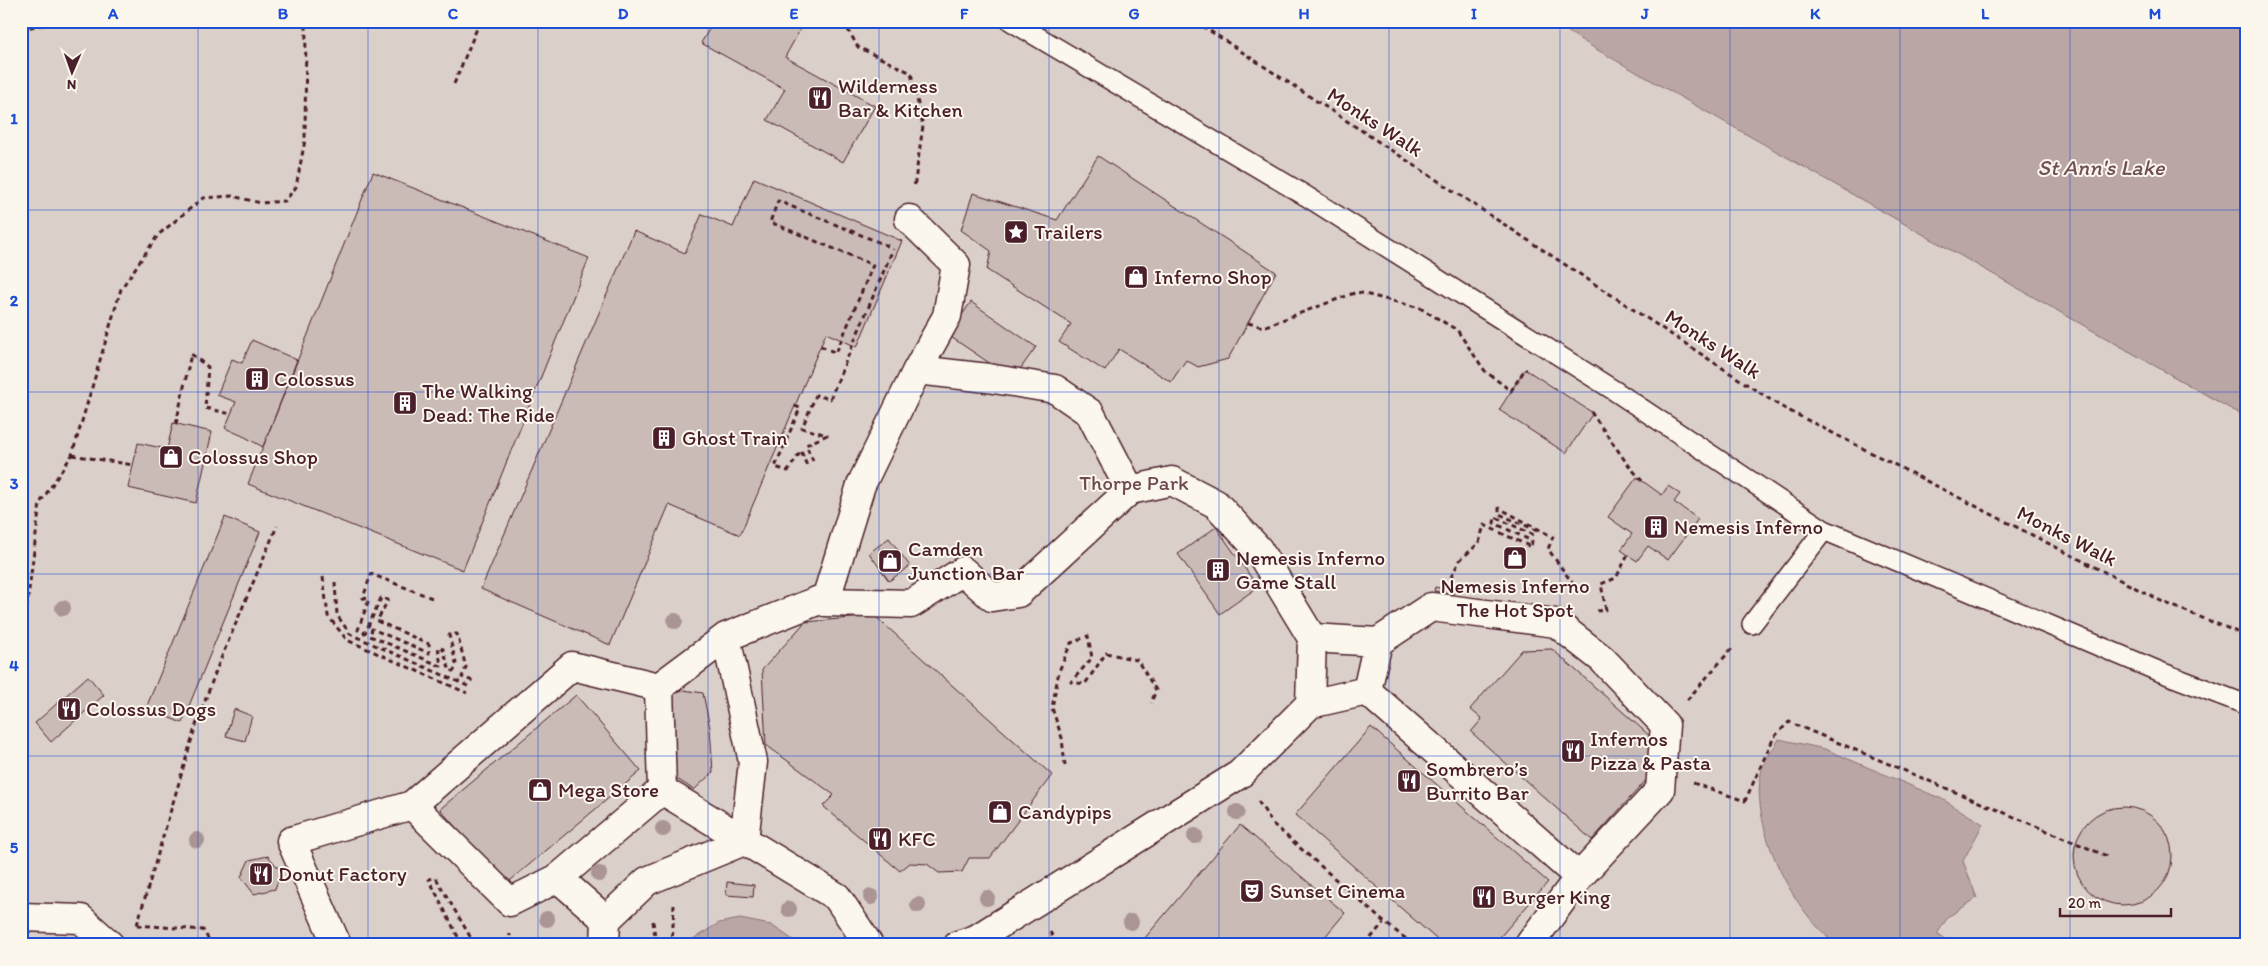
<svg xmlns="http://www.w3.org/2000/svg" width="2268" height="966" font-family="Itim,sans-serif">
	<rect width="100%" height="100%" fill="#f4eee4"/>
	<filter id="ink" filterUnits="userSpaceOnUse"><feTurbulence type="fractalNoise" baseFrequency=".02" numOctaves="2"/><feDisplacementMap in="SourceGraphic" scale="10" xChannelSelector="R" yChannelSelector="G"/><feConvolveMatrix kernelMatrix="1 2 1 2 8 2 1 2 1" color-interpolation-filters="sRGB"/></filter>
	<g filter="url(#ink)">
		<path fill="#dbd0c9" stroke="#92787a" d="M21,21H1553L1620,62L2247,418V945H21Z"/>
		<path fill="#baa7a5" stroke="#8d7174" d="M1551,21H2247V418L1594,48Z
			M1779,739L1825,749L1942,799L1983,824L1963,861L1977,898L1948,917L1937,934L1954,945H1838C1794,915 1750,827 1761,773C1763,761 1774,749 1779,739Z
			M740,919L771,925L801,945H683L719,923Z"/>
		<path fill="#cabbb6" stroke="#4a1f2b" d="M714,21H805L785,57L875,106L843,162L767,120L785,89L701,43Z
			M1098,156L1276,272L1228,359L1198,367L1186,360L1171,382L1119,349L1105,371L1059,342L1071,324L987,270L991,251L961,230L973,193L1057,220Z
			M373,172L589,258L463,570L248,484Z
			M754,178L902,241L857,347L826,333L740,535L669,505L610,645L481,589L634,231L685,253L702,214L733,227Z
			M971,302L1036,347L1013,379L948,335Z
			M252,340L297,360L263,447L245,437L225,428L236,402L217,395L232,359L242,363Z
			M1525,369L1593,413L1566,453L1499,410Z
			M173,423L212,432L196,503L128,488L138,443L167,449Z
			M1637,477L1662,495L1668,486L1680,494L1674,502L1698,519L1668,560L1648,546L1637,561L1621,550L1632,534L1608,517Z
			M225,517L260,532L182,723L146,708Z
			M1216,527L1258,587L1220,614L1178,554Z
			M889,538L910,566L889,581L869,553Z
			M1435,587L1454,591L1453,595L1434,591Z
			M875,616L1052,775L990,858H969L962,872L939,873L927,864L910,863L900,871L823,806L834,795L766,745L762,670L805,622Z
			M1552,649L1659,744L1647,757L1658,767L1592,840L1471,732L1482,719L1470,709L1522,650Z
			M88,676L104,695L51,742L35,723Z
			M684,690L703,693L710,728L713,772L694,790L671,775L667,697Z
			M576,695L641,771L505,885L440,809Z
			M234,709L252,716L245,741L226,736Z
			M1371,727L1548,882L1493,945H1443L1295,815Z
			M2074 856a49 49 0 1 1 98 0a49 49 0 1 1-98 0Z
			M1240,825L1345,913L1318,945H1139Z
			M268,856L281,871L275,889L254,894L241,877L249,860Z
			M727,882L754,885L753,897L726,895Z"/>
		<g fill="none" stroke-linecap="round" stroke-linejoin="round">
			<defs>
				<path id="service" d="M1011,21L1306,196L1615,391L1824,530L2158,671L2247,705
					M1752,624L1824,530"/>
				<path id="pedestrian" d="M909,219L956,265L947,316L917,370L861,485L825,602L911,604L963,571L992,597L1018,593L1130,490L1172,481L1216,504L1258,549L1312,638L1310,704L1240,774L976,939L958,945
					M917,370L988,378L1055,389L1090,413L1130,490
					M1312,638L1378,642L1431,607L1556,623L1602,659L1665,725L1660,790L1579,877L1529,945
					M1367,691L1378,642
					M1310,704L1367,691L1579,877
					M662,790L837,897L869,945
					M412,805L510,902L558,878L606,920L605,945
					M558,878L662,790L659,687L726,637
					M21,917L81,919L110,945
					M606,920L647,881L744,841L753,762L726,637L827,597
					M337,945L291,841L412,805L572,666L659,687"/>
			</defs>
			<use href="#service" stroke="#4a1f2b" stroke-width="22"/>
			<use href="#pedestrian" stroke="#4a1f2b" stroke-width="31"/>
			<path stroke="#4a1f2b" stroke-width="3" stroke-dasharray="5 4" stroke-linecap="butt" d="M843,21L858,47L911,73L923,126L914,188
				M1195,21L1780,406L2163,602L2247,636
				M21,30L26,28L60,21
				M454,84L480,21
				M1248,323L1263,327L1357,292L1420,308L1457,330L1485,371L1511,391L1525,369L1527,370
				M821,346L836,353L873,265L770,222L778,201L888,246
				M795,406L800,408L775,467L788,471L801,451L807,466
				M1591,412L1626,462L1642,481
				M176,424L191,354L208,367L205,408L231,414
				M72,455L133,465
				M813,461L806,445L827,435L802,428L816,395L830,399L893,249
				M323,577L328,616L347,640L467,693
				M1451,577L1460,560L1479,543L1484,525L1531,547L1532,541L1494,523L1495,517L1534,535L1536,530L1499,514V508L1553,537L1548,549L1573,584L1578,597
				M335,582L337,615L350,634L470,687
				M432,598L371,574L363,598L369,599L358,630L365,633L381,598L388,600L377,621L429,644V653L372,629L370,636L441,666L438,647L443,649L450,671H454L456,663L449,635L457,634L466,667L462,677L473,681
				M1597,611L1606,610L1601,584L1616,578L1628,555
				M21,626L27,606L40,503L72,455L121,289L158,235L203,198L232,196L261,203L285,201L296,187L305,140L306,21
				M1687,700L1734,646
				M1065,766L1062,738L1052,708L1059,671L1071,643L1088,636L1092,658L1071,682L1085,684L1106,653L1137,660L1156,690L1151,703
				M1693,783L1745,801L1774,737L1789,722L2107,856
				M1258,801L1273,824L1384,922L1414,945
				M653,921L656,945
				M137,925L195,728L217,668L277,526
				M137,925L203,930L212,945
				M1050,932L1058,945
				M462,945L429,879L436,878L475,945
				M509,945L510,934
				M672,945L674,905
				M1365,945L1384,922"/>
			<use href="#service" stroke="#fbf7ec" stroke-width="19"/>
			<use href="#pedestrian" stroke="#fbf7ec" stroke-width="28"/>
		</g>
		<g fill="#aa9494">
			<circle cx="63" cy="608" r="8"/>
			<circle cx="675" cy="621" r="8"/>
			<circle cx="1237" cy="812" r="8"/>
			<circle cx="663" cy="829" r="8"/>
			<circle cx="1195" cy="836" r="8"/>
			<circle cx="197" cy="840" r="8"/>
			<circle cx="599" cy="874" r="8"/>
			<circle cx="871" cy="897" r="8"/>
			<circle cx="987" cy="898" r="8"/>
			<circle cx="918" cy="905" r="8"/>
			<circle cx="789" cy="909" r="8"/>
			<circle cx="547" cy="919" r="8"/>
			<circle cx="1131" cy="922" r="8"/>
		</g>
	</g>
	<path fill="none" stroke="#1d4ed8" stroke-width="1" stroke-opacity="0.55" d="M198,21V945M368,21V945M538,21V945M708,21V945M879,21V945M1049,21V945M1219,21V945M1389,21V945M1560,21V945M1730,21V945M1900,21V945M2070,21V945M21,210H2247M21,392H2247M21,574H2247M21,756H2247"/>
	<defs>
		<symbol id="restaurant-square" viewBox="-11 -11 22 22"><rect x="-9" y="-9" width="18" height="18" rx="4" fill="#4a1f2b" stroke="#fbf7ec"/><path d="M-5-6h1v4h1v-4h1v4h1v-4h1v5L-1.5 .5V6h-2V.5L-5-1ZM5-6V6H3V1.5H1.5Q1.5-4 5-6Z" fill="#fff"/></symbol>
		<symbol id="sight-square" viewBox="-11 -11 22 22"><rect x="-9" y="-9" width="18" height="18" rx="4" fill="#4a1f2b" stroke="#fbf7ec"/><path d="M0-6L1.8-2.2L6-1.7L2.9 1.2L3.7 5.4L0 3.3L-3.7 5.4L-2.9 1.2L-6-1.7L-1.8-2.2Z" fill="#fff"/></symbol>
		<symbol id="shop-square" viewBox="-11 -11 22 22"><rect x="-9" y="-9" width="18" height="18" rx="4" fill="#4a1f2b" stroke="#fbf7ec"/><path d="M-5-2.5h2.3a2.7 3.5 0 0 1 5.4 0H5L5.5 6h-11ZM-1.5-2.5h3a1.5 2.3 0 0 0-3 0Z" fill="#fff"/></symbol>
		<symbol id="building-square" viewBox="-11 -11 22 22"><rect x="-9" y="-9" width="18" height="18" rx="4" fill="#4a1f2b" stroke="#fbf7ec"/><path d="M-4-6H4V6H1V3H-1V6H-4ZM-2.5-4.3h1.7v1.8h-1.7ZM.8-4.3h1.7v1.8H.8ZM-2.5-1h1.7V.8h-1.7ZM.8-1h1.7V.8H.8Z" fill="#fff"/></symbol>
		<symbol id="theatre-square" viewBox="-11 -11 22 22"><rect x="-9" y="-9" width="18" height="18" rx="4" fill="#4a1f2b" stroke="#fbf7ec"/><path d="M-5-5.5Q0-4 5-5.5V0Q5 5 0 6Q-5 5-5 0ZM-3.3-2.5H-1v1.5H-3.3ZM1-2.5H3.3v1.5H1ZM-2.8 1Q0 5.5 2.8 1Z" fill="#fff"/></symbol>
	</defs>
	<g fill-rule="evenodd">
		<use href="#restaurant-square" x="806" y="84" width="28" height="28"/>
		<use href="#sight-square" x="1002" y="218" width="28" height="28"/>
		<use href="#shop-square" x="1122" y="263" width="28" height="28"/>
		<use href="#building-square" x="243" y="365" width="28" height="28"/>
		<use href="#building-square" x="391" y="389" width="28" height="28"/>
		<use href="#building-square" x="650" y="424" width="28" height="28"/>
		<use href="#shop-square" x="157" y="443" width="28" height="28"/>
		<use href="#building-square" x="1642" y="513" width="28" height="28"/>
		<use href="#shop-square" x="1501" y="544" width="28" height="28"/>
		<use href="#shop-square" x="876" y="547" width="28" height="28"/>
		<use href="#building-square" x="1204" y="556" width="28" height="28"/>
		<use href="#restaurant-square" x="55" y="695" width="28" height="28"/>
		<use href="#restaurant-square" x="1559" y="737" width="28" height="28"/>
		<use href="#restaurant-square" x="1395" y="767" width="28" height="28"/>
		<use href="#shop-square" x="526" y="776" width="28" height="28"/>
		<use href="#shop-square" x="986" y="798" width="28" height="28"/>
		<use href="#restaurant-square" x="866" y="825" width="28" height="28"/>
		<use href="#restaurant-square" x="247" y="860" width="28" height="28"/>
		<use href="#theatre-square" x="1238" y="877" width="28" height="28"/>
		<use href="#restaurant-square" x="1470" y="883" width="28" height="28"/>
	</g>
	<g text-anchor="middle" stroke-width="4" stroke-linejoin="round" paint-order="stroke">
		<g font-size="21" fill="#4a1f2b" stroke="#fbf7ec" text-anchor="start">
			<text x="838" y="93">Wilderness<tspan x="838" dy="24">Bar &amp; Kitchen</tspan></text>
			<text x="1034" y="239">Trailers</text>
			<text x="1154" y="284">Inferno Shop</text>
			<text x="274" y="386">Colossus</text>
			<text x="422" y="398">The Walking<tspan x="422" dy="24">Dead: The Ride</tspan></text>
			<text x="682" y="445">Ghost Train</text>
			<text x="188" y="464">Colossus Shop</text>
			<text x="1674" y="534">Nemesis Inferno</text>
			<text x="908" y="556">Camden<tspan x="908" dy="24">Junction Bar</tspan></text>
			<text x="1236" y="565">Nemesis Inferno<tspan x="1236" dy="24">Game Stall</tspan></text>
			<text x="1515" y="593" text-anchor="middle">Nemesis Inferno<tspan x="1515" dy="24">The Hot Spot</tspan></text>
			<text x="86" y="716">Colossus Dogs</text>
			<text x="1590" y="746">Infernos<tspan x="1590" dy="24">Pizza &amp; Pasta</tspan></text>
			<text x="1426" y="776">Sombrero’s<tspan x="1426" dy="24">Burrito Bar</tspan></text>
			<text x="558" y="797">Mega Store</text>
			<text x="1018" y="819">Candypips</text>
			<text x="898" y="846">KFC</text>
			<text x="278" y="881">Donut Factory</text>
			<text x="1270" y="898">Sunset Cinema</text>
			<text x="1502" y="904">Burger King</text>
		</g>
		<g font-size="21" fill="#4a1f2b" stroke="#fbf7ec">
			<text transform="translate(1375 122) rotate(33)" y="7">Monks Walk</text>
			<text transform="translate(1713 344) rotate(33)" y="7">Monks Walk</text>
			<text transform="translate(2067 536) rotate(27)" y="7">Monks Walk</text>
		</g>
		<g font-size="21" fill="#6e4b52" stroke="#fbf7ec">
			<text x="1134" y="490">Thorpe Park</text>
		</g>
		<g font-size="22" font-style="italic" fill="#714f56" stroke="#fbf7ec">
			<text x="2101" y="175">St Ann's Lake</text>
		</g>
	</g>
	<rect width="2268" height="966" fill="none" stroke="#fbf7ec" stroke-width="55"/>
	<g transform="translate(72 72) rotate(182)" stroke="#fbf7ec" stroke-width="4" paint-order="stroke">
	<path d="M0-4L9 19L0 12L-9 19Z" fill="#4a1f2b"/>
	<text y="-8" font-size="14" font-weight="bold" text-anchor="middle" fill="#4a1f2b">N</text>
	</g>
	<path d="M2060 908v8h111v-8" fill="none" stroke="#4a1f2b" stroke-width="2.5"/>
	<text x="2068" y="908" font-size="15" fill="#4a1f2b" stroke="#fbf7ec" stroke-width="4" paint-order="stroke">20 m</text>
	<rect x="28" y="28" width="2212" height="910" fill="none" stroke="#1d4ed8" stroke-width="2"/>
	<g font-size="16" text-anchor="middle" font-weight="bold" fill="#1d4ed8">
		<text x="113" y="19">A</text>
		<text x="283" y="19">B</text>
		<text x="453" y="19">C</text>
		<text x="623" y="19">D</text>
		<text x="794" y="19">E</text>
		<text x="964" y="19">F</text>
		<text x="1134" y="19">G</text>
		<text x="1304" y="19">H</text>
		<text x="1474" y="19">I</text>
		<text x="1645" y="19">J</text>
		<text x="1815" y="19">K</text>
		<text x="1985" y="19">L</text>
		<text x="2155" y="19">M</text>
		<text x="14" y="124">1</text>
		<text x="14" y="306">2</text>
		<text x="14" y="489">3</text>
		<text x="14" y="671">4</text>
		<text x="14" y="853">5</text>
	</g>
</svg>
